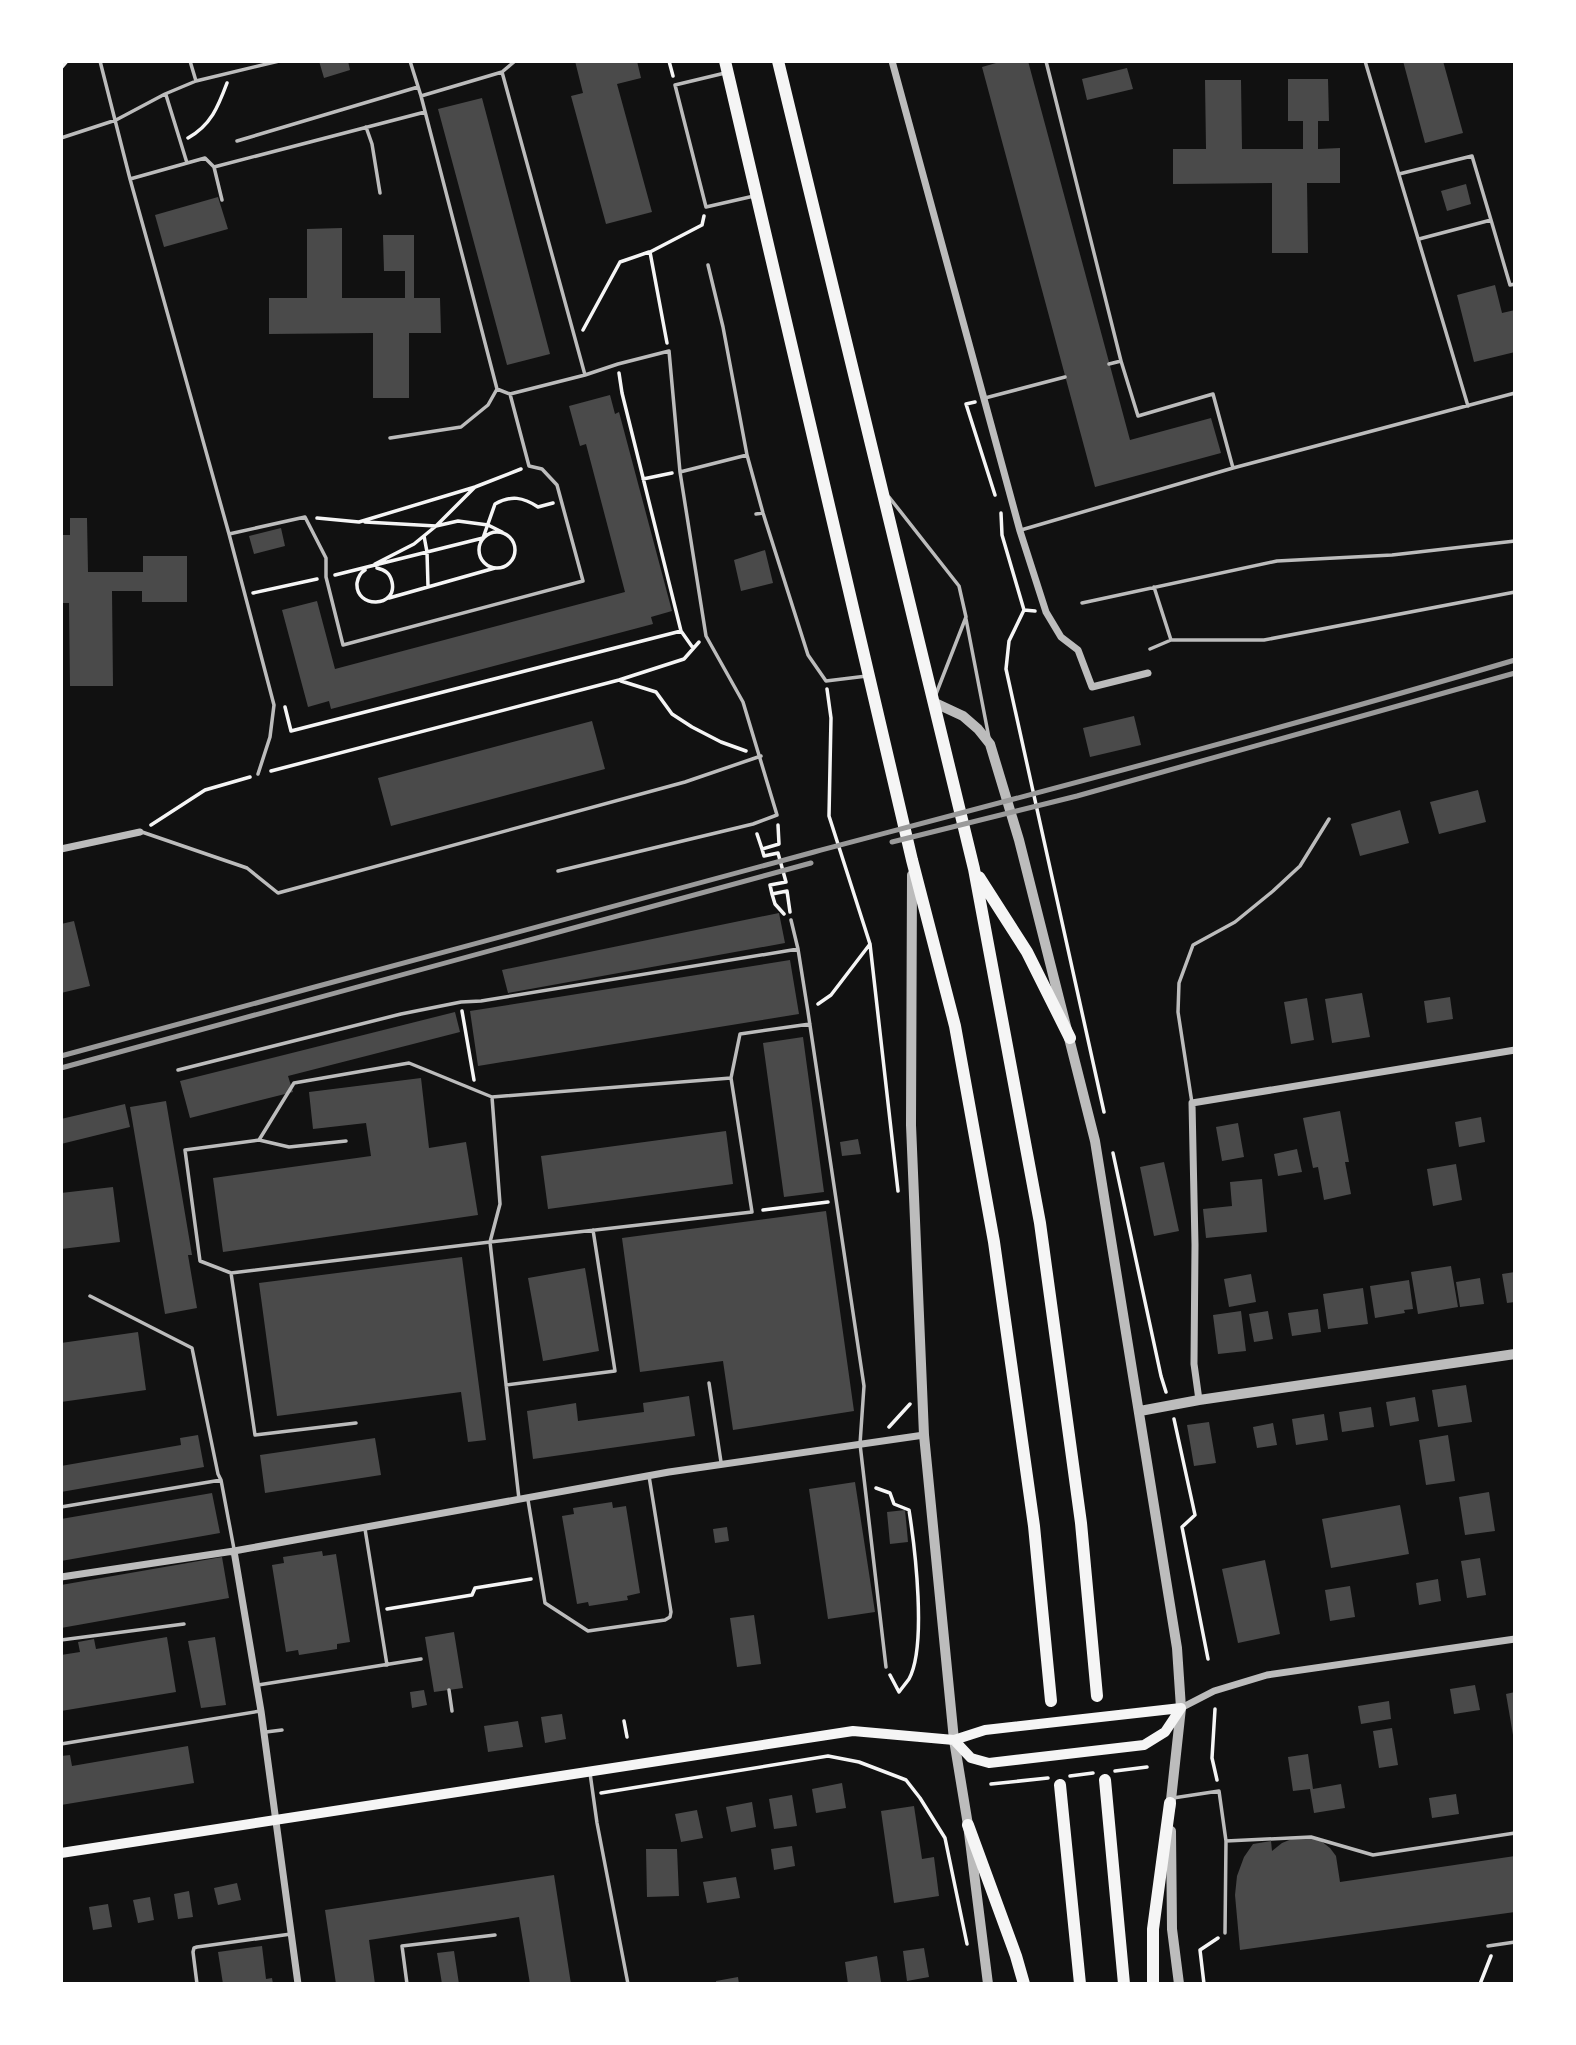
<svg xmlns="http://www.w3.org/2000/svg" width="1576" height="2045" font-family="'Playfair Display',serif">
	<rect width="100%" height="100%" fill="#111"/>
	<path fill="#4a4a4a" d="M319,61H348L350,70L324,78Z
		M575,61H637L641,78L617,84L652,212L606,224L571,96L583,93Z
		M1003,61H1028L1130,440L1211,418L1221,453L1095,487L982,67Z
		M1403,61H1443L1463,133L1425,143Z
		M1127,68L1133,89L1087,100L1082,79Z
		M1288,79H1328L1329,121H1318V149L1340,148V183H1307L1308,253H1272V183L1173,184V149H1206L1205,80H1241L1242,149H1303V121H1288Z
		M482,98L550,354L507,365L438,109Z
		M1466,184L1471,204L1447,211L1441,191Z
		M218,197L228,229L164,247L155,215Z
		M342,228V298H405V271H384L383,235H414V298H440L441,333H409V398H373V333L269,334V298H307V229Z
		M1495,285L1502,313L1515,310V352L1474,362L1457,295Z
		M610,395L615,414L619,412L672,611L651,617L653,624L331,709L329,701L308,707L282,610L317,601L335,669L625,592L586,444L580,446L569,406Z
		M70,518H87L88,572H143V556H187V602H142V591H112L113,686H70L69,603H61V535H70Z
		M281,528L285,546L254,554L249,536Z
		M765,550L773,583L741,591L734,560Z
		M1134,716L1141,745L1090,757L1083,728Z
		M592,721L605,769L391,826L378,778Z
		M1478,790L1486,822L1439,834L1430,802Z
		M1400,810L1409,843L1360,856L1351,824Z
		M779,913L785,943L508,993L502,970Z
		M74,921L90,986L61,993V924Z
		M790,960L799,1014L478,1066L470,1011Z
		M1362,993L1370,1037L1332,1043L1325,999Z
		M1450,997L1453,1019L1427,1023L1424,1001Z
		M1307,998L1314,1040L1291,1044L1284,1002Z
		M455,1012L460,1032L288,1076L293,1092L190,1118L180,1081Z
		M803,1037L824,1192L784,1197L763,1043Z
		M421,1078L429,1148L466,1142L478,1215L223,1252L213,1178L371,1156L366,1123L313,1129L309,1092Z
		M166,1101L192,1255H188L197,1308L165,1314L130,1107Z
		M125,1104L130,1127L61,1144V1119Z
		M1340,1111L1349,1162H1345L1351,1194L1324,1200L1318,1167L1313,1168L1303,1118Z
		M1481,1117L1485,1142L1459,1147L1455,1122Z
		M1238,1123L1244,1157L1222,1161L1216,1127Z
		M726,1131L733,1184L548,1209L541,1156Z
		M858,1139L861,1154L842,1156L840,1142Z
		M1297,1149L1302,1172L1278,1176L1274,1154Z
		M1164,1162L1179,1231L1154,1236L1140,1167Z
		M1456,1164L1462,1200L1433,1206L1427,1169Z
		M1262,1179L1267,1232L1206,1238L1203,1209L1232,1206L1230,1182Z
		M113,1187L120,1242L61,1249V1193Z
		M826,1211L854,1411L733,1430L723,1361L640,1372L622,1238Z
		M462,1257L486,1440L468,1442L461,1392L277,1416L259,1283Z
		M1451,1266L1458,1307L1418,1314L1411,1272Z
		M585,1268L599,1351L543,1361L528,1278Z
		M1515,1272V1302L1507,1303L1502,1274Z
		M1251,1274L1256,1302L1229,1307L1224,1279Z
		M1480,1278L1484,1304L1460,1307L1456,1282Z
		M1409,1280L1413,1309L1404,1310L1405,1313L1375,1318L1370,1286Z
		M1363,1288L1368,1324L1328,1329L1323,1294Z
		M1318,1309L1321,1332L1292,1336L1288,1313Z
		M1241,1311L1246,1351L1218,1354L1213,1315Z
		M1268,1311L1273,1339L1254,1342L1249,1314Z
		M138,1332L146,1390L61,1402V1343Z
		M1466,1385L1472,1422L1438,1427L1432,1390Z
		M689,1396L695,1436L533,1459L527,1411L576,1403L578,1421L644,1412L643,1403Z
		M1415,1397L1419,1421L1390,1426L1386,1402Z
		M1371,1407L1374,1427L1342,1432L1339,1412Z
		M1324,1414L1328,1440L1296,1445L1292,1419Z
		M1209,1422L1216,1463L1194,1466L1187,1425Z
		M1273,1423L1277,1445L1257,1448L1253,1427Z
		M198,1435L204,1467L61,1492V1466L181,1445L180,1438Z
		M1448,1435L1455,1481L1426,1485L1419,1440Z
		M375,1438L381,1475L265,1493L260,1455Z
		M855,1482L875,1612L828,1619L809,1489Z
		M1489,1492L1495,1531L1465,1535L1459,1497Z
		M212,1493L220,1533L61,1561V1519Z
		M612,1502L613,1508L626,1506L640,1593L627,1596L628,1600L589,1606L588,1602L577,1604L562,1516L574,1514L573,1508Z
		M1400,1505L1409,1554L1331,1568L1322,1519Z
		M905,1510L908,1542L890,1544L887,1512Z
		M727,1527L729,1541L715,1543L713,1529Z
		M322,1551L323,1556L336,1554L350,1642L337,1644V1649L299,1655L298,1650L286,1652L272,1565L284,1563L283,1557Z
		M222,1557L229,1598L61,1628V1585Z
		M1480,1558L1486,1595L1467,1598L1461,1561Z
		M1265,1560L1280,1634L1238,1643L1222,1569Z
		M1438,1579L1441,1601L1419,1605L1416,1583Z
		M1350,1586L1355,1617L1330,1621L1325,1590Z
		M754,1615L761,1664L737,1667L730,1618Z
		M454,1632L463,1688L434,1692L425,1637Z
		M167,1637L176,1692L61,1711V1655L80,1652L78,1642L94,1639L96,1649Z
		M215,1637L226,1705L201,1708L188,1641Z
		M1475,1685L1480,1710L1454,1714L1450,1689Z
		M424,1690L427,1705L412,1708L410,1692Z
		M1515,1692V1735H1513L1506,1694Z
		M1389,1701L1391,1719L1361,1724L1358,1706Z
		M562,1714L566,1739L545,1743L541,1717Z
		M518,1721L523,1747L488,1752L484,1726Z
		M1392,1728L1398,1765L1379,1768L1373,1731Z
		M188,1746L194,1783L61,1805V1756L70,1755L72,1766Z
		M1308,1754L1313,1789L1341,1784L1345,1808L1314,1813L1310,1789L1293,1791L1288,1757Z
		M842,1783L846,1808L816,1813L812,1789Z
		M1456,1794L1459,1814L1432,1818L1429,1798Z
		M792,1795L797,1826L774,1829L769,1799Z
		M752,1802L756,1827L731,1832L726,1807Z
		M914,1806L922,1859L934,1857L939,1896L894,1903L881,1811Z
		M697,1810L703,1838L681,1842L675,1814Z
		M1307,1837L1321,1841L1330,1848L1336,1856L1340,1882L1515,1856V1912L1240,1950L1235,1895L1237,1876L1244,1857L1253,1844L1271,1841L1272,1851L1282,1843L1294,1838Z
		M792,1846L795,1866L774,1870L771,1849Z
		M646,1849H677L679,1896L647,1897Z
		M554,1875L571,1984H530L519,1917L369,1940L375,1984H336L325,1910Z
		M736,1877L740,1898L707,1903L703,1882Z
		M237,1883L241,1900L218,1905L214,1888Z
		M189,1891L193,1917L178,1919L174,1894Z
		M150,1897L154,1920L138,1923L133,1900Z
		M108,1904L112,1927L93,1930L89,1907Z
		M262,1946L266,1979L272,1978L273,1984H223L218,1952Z
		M924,1948L929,1977L907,1981L903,1951Z
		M454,1951L459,1984H442L437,1953Z
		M877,1956L881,1982L848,1984L845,1962Z
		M738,1977L739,1984H716V1981Z"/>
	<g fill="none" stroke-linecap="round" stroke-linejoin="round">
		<path stroke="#f5f5f5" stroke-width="3.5" d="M669,61L673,76
			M61,68L67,61
			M188,138C211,125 218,107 227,83
			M583,330L620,262L649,252
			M667,343L650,252L702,225L704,216
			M975,402L966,404L995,495
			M643,479L672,473
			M1001,513L1002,535L1024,610L1035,611
			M317,518L359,522L475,487L521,469
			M365,522L436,526L458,521L488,525L502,532
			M479 550a18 18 0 1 1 36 0a18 18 0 1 1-36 0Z
			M424,536L427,552L428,586
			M375,564L414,544L436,526L475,487
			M365,570C360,573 358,577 357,583C355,609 398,608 392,582C390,573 385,570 377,568
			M335,575L483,538L495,504C511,495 523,497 538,507L553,503
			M253,593L317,579
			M389,598L495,568
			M1024,610L1009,641L1006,669L1104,1112
			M681,631L693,648
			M621,681L656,692L672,714L692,727L721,742L746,751
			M827,689L831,718L829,816L870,944L898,1191
			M285,707L291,731L681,631L622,393L619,373
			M271,771L619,680L684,659L699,642
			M151,825L205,790L250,777
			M778,825L779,844L762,849L764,856L778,853L786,882L770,885L772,894L787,891L790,912
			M757,834L762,849
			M772,894L775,904L784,914
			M818,1004L831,995L870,944
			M462,1011L474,1080
			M1113,1153L1161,1376L1166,1392
			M763,1210L828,1202
			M1174,1419L1195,1515L1182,1527L1208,1659
			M889,1427L910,1404
			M876,1488L890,1493L894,1504L909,1510C915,1548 927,1646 909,1679C906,1683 902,1688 899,1692L890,1675
			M387,1609L472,1595L475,1588L531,1579
			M1215,1709L1212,1758L1217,1780
			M624,1721L627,1737
			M1115,1771L1147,1767
			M1070,1776L1093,1773
			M991,1784L1048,1778
			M601,1793L828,1756L859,1762L906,1780L920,1798L945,1838L967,1944
			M1204,1984L1200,1950L1218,1938
			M1480,1984L1491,1956"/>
		<path stroke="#bcbcbc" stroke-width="3.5" d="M100,61L130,179L229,534L274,705L270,737L258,774
			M190,61L196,81
			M410,61L421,96L502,72L585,375L618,364L669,351L680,472L706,636L743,702L777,815L753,824L558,871
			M1046,61L1121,361L1138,416L1213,394L1233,468
			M1365,61L1468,406
			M502,72L515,61
			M725,73L675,85L706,207L754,196
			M166,95L187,163
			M421,96L497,389L510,394
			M366,127L372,144L380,193
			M61,138L116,120L165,94L196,81L279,61
			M237,141L418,87
			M1399,174L1472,156L1491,220
			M130,179L205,158L214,167
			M222,200L214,167L425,112
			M1419,239L1491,220L1510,285L1515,284
			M708,265L723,327L747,455L763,513L808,655L826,681L867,676
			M1109,364L1121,361
			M985,398L1065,377
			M390,438L461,427L488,405L497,389
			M680,472L747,455
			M889,497L959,586L966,617L936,694
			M756,514L763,513
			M1021,530L1233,468L1515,393
			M229,534L305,517L326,558V577L343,645L583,581L557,485L542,469L529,466L510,394L585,375
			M1154,587L1171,640
			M1082,603L1277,561L1392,555L1515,541
			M966,619L989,738
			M1150,649L1171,640H1264L1515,592
			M142,832L247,868L278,893L685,782L761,756
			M791,920L798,949L808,1012L864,1386L860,1444L886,1667
			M178,1070L401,1014L461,1002L481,1001L798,949
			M731,1078L740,1034L810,1024
			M1192,1103L1178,1012L1179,983L1193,945L1235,922L1273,891L1300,866L1329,819
			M259,1140L289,1147L346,1141
			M231,1273L200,1261L185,1150L259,1140L294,1083L409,1063L492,1097L731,1078L752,1212L490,1242L519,1499
			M90,1296L192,1348L218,1474L221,1480L234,1549
			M709,1383L721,1462
			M506,1385L615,1371L593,1230
			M356,1423L255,1435L231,1273L490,1242L500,1204L492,1097
			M528,1500L545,1603L588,1631L665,1620L670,1617L671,1612L649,1476
			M61,1507L221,1480
			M365,1529L387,1665
			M61,1640L184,1624
			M258,1685L421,1659
			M449,1690L452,1711
			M266,1732L282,1730
			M61,1744L260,1711
			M590,1773L597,1823L628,1984
			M1173,1798L1219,1791L1226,1841L1311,1837L1373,1855L1515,1833
			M1225,1933L1226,1841
			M1488,1946L1515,1942
			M197,1984L193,1952L194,1948L197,1947L291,1934
			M407,1984L402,1946L495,1935"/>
		<path stroke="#bcbcbc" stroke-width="7" d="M892,61L1020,531L1046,612L1061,637L1078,650L1092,687L1148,673
			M61,849L140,832
			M1199,1400L1194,1364L1195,1245L1192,1103L1515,1050
			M234,1551L261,1711L298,1984
			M61,1577L234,1551L669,1472L924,1435
			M1181,1708L1214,1691L1267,1675L1515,1639"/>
		<path stroke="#bcbcbc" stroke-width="10" d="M933,702L963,716L978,729L990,744L1019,840L1095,1141L1177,1648L1181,1708L1170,1809
			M912,875L911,1125L924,1435L954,1740L968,1825L988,1984
			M1140,1411L1199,1400L1515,1354
			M1171,1831L1172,1929L1179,1984"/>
		<path stroke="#f5f5f5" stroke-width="10" d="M954,1740L971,1758L989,1763L1144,1745L1165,1732L1181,1708
			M61,1853L853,1731L954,1740L985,1730L1181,1708"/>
		<path stroke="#f5f5f5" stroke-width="12" d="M725,61L912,860L955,1026L994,1242L1034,1526L1051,1701
			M778,61L974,869L1040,1223L1081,1523L1097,1696
			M979,877L1027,952L1070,1038
			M1105,1780L1124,1984
			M1060,1785L1080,1984
			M968,1825L1016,1956L1024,1984
			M1153,1984V1929L1170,1803"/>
		<path stroke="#9a9a9a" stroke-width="5" d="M892,842L1077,796L1515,673
			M61,1056C312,988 563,919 814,852C1048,790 1282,729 1515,660
			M61,1068L811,863"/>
	</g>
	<rect width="1576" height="2045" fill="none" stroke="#ffffff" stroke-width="126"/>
</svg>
